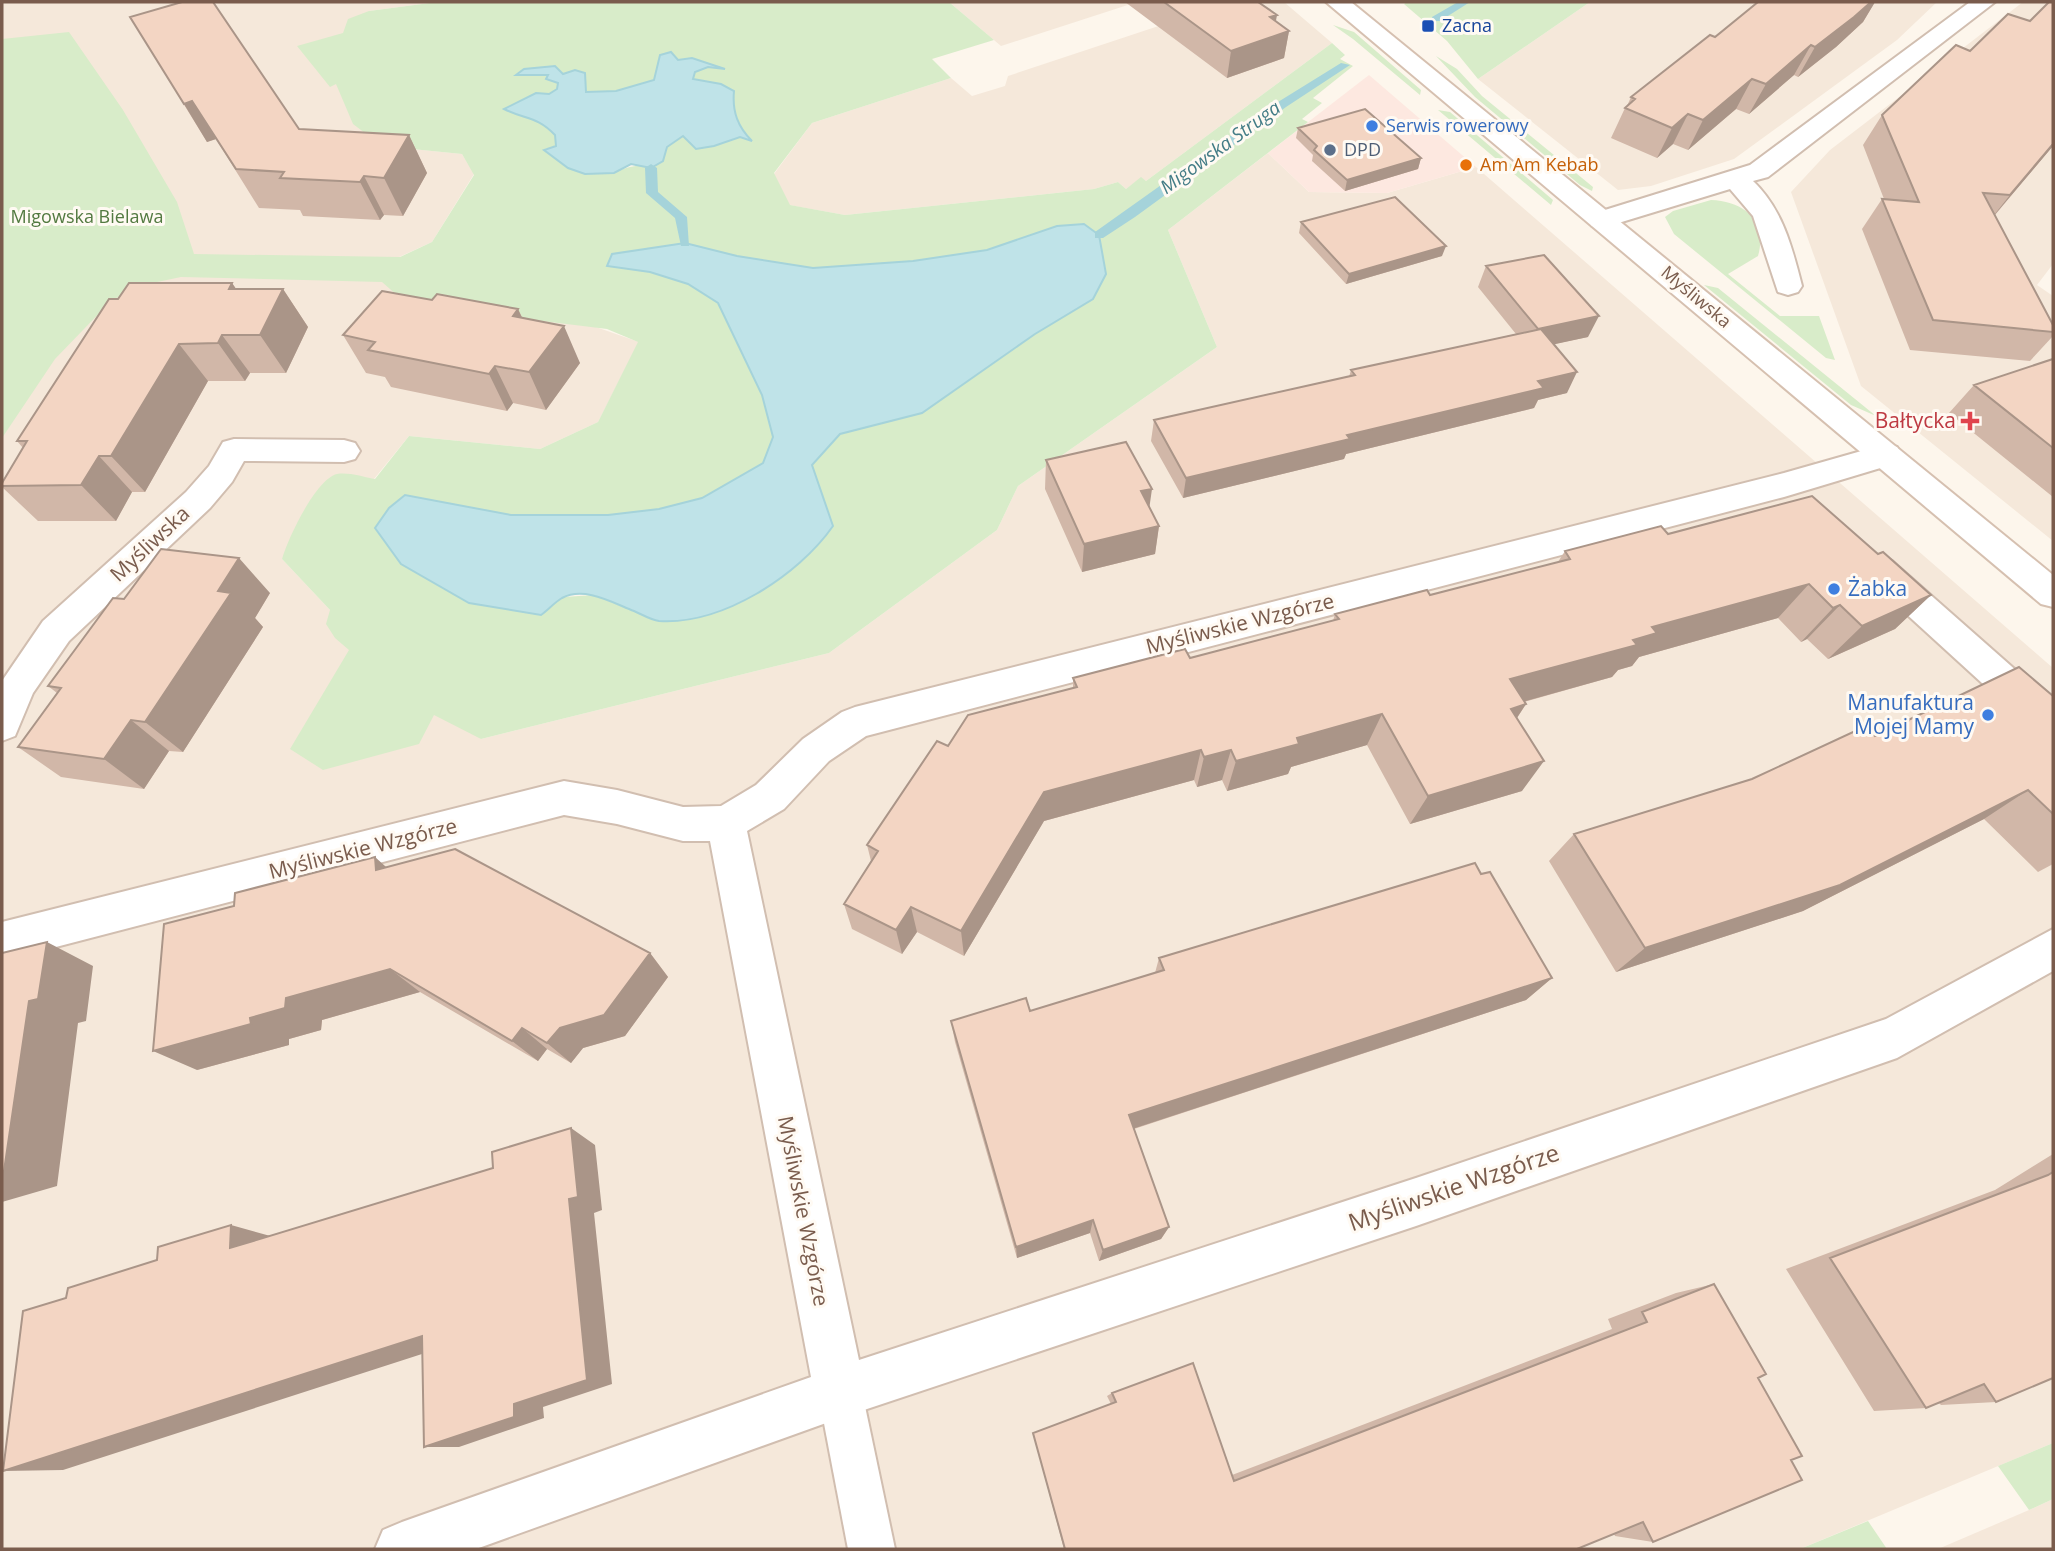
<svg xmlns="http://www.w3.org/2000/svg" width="2055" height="1551" font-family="'Open Sans',sans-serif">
	<rect width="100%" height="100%" fill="#fdf6ec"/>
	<path fill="#f5e8da" d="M2,2H437L369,11L382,146L462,154L474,174L432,242L397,258L639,342L598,422L540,449L409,436L374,479L338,474L282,559L330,610L481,739L829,653L997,530L1018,486L1217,347L1168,230L1268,153L1309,192L1387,193L1476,167L2053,668V1443L1800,1549H2Z
		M949,2H1137L1001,46Z
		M1231,2H1284L1332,43L1146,181L1141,178L1126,189L1118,182L1094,189L845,215L789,205L774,174L812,123L951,78L972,96L1005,86L1008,76Z
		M1590,2H1937L1897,40L1734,159L1651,186L1618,190L1478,79Z
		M2023,2H2053V264L2037,285L2053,296V541L1861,386L1791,192L1830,150Z
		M2053,1499V1549H1938L2029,1510Z"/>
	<path fill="#fde8e0" d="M1369,75L1476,167L1387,193L1309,192L1268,153Z"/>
	<path fill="#d8ecc9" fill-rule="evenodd" d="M437,2H949L994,40L932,59L951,78L812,123L774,173L790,205L845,215L1094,189L1118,182L1126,189L1141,177L1146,181L1332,43L1345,55L1340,59L1353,66L1313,98L1322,103L1302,119L1308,122L1168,230L1217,347L1018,486L997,530L829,653L481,739L434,715L419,744L323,770L290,749L349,650L335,638L326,624L330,610L282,559C288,538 316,479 337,474C349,472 363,477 375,479L409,436L540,449L598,422L638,342L607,329L407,304L382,282L181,277L143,285L112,300L55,359L2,438V39L69,32L123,110L177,202L194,254L400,257L432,242L474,175L462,154L382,146L353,124L336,84L330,87L297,46L343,33L348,19L369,11ZM660,55L678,60L692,58L721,69L708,67L695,72L693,79L721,84C732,103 736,125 751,140L740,136L714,146L683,136L667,147L663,161C642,167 634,163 614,173L545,149L556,146L555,135L540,121L505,109L536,93L549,94L557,90L559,83L548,75H517L524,69L555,66L585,93L616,91L654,80ZM1057,226L1093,299L1035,334L970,380L869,424L840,434L812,465L833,526L824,538L794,568L774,583L742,602L704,615L658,621L594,595L564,597L405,495L511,515H607L659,509L702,498L763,463L773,437L762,395L718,303L688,284L650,272L608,266L612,254L685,243L737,256L813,268L913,261L987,250Z
		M1407,2H1590L1478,79L1447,41L1404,4Z
		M1333,25L1354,32L1421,90L1420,95L1353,39Z
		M1436,56L1457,69L1482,96L1593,187L1592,191L1580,185L1475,97Z
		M1438,110L1450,112L1553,200L1551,205Z
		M1711,200C1744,201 1768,221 1758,256L1728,274L1780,316H1819L1835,360L1826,358L1674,234L1665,217L1673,211Z
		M1704,285L1718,288L1876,416L1851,405Z
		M2053,1443V1499L2029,1510L1998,1466Z
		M1868,1521L1887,1549H1800Z"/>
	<path fill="#bfe3e8" stroke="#a5d3da" stroke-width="2" d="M671,52L678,60L692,58L725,69L708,67L695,72L693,79L721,84L734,91C732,112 738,127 752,141L740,137L714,146L696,149L683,136L667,147L663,161L651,168L631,164L614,173L585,174L568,168L544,150L556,146L555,135C537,116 526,120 504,109L536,93L549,94L557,89L558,83L546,79L548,75H516L524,69L555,66L563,74L575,70L585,73L586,92L616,91L654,80L660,55Z
		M1084,224L1099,235L1106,274L1093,299L1035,334L922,413L840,434L812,465L833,526C798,576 722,625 659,621C651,620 641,614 634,611C613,603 585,586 562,598C555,602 548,610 541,615L469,603L401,564L375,528L389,508L405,495L511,515H608L659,509L702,498L763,463L773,437L762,395L718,303L688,284L650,272L607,266L612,254L685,243L737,256L813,268L913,261L987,250L1057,226Z"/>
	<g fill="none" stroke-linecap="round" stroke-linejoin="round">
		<path fill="#a5d3da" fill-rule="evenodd" d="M1458,2H1470L1440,21H1432V17Z
			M1341,63L1350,65L1286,107L1135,217L1103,238H1095V232L1278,102Z
			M651,164L657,168L658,192L687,217L689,246H681L675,218L646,193L645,168Z"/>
		<defs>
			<path id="lane" d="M840,1370L856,1376L862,1392L895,1549H848L818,1392L824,1376Z"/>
			<path id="street" d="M1970,2H1995L1768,177L1753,181C1783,210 1792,247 1802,286L1798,292L1788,295L1778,292L1753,216L1730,189L1602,228L1592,226L1588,220L1592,214L1750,165Z
				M234,439L344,440L355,443L360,451L355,459L344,462L244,461L232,482L210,508L69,641L33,693L15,736L2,741V681L43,621L186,492L209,466L223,442Z
				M1886,444L1897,447L1902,455L1897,463L1784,497L866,736L829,761L784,809L747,831L859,1360L1416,1178L1886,1019L2053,929V971L1897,1058L1416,1226L840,1418L476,1549H375L383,1530L402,1522L811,1377L710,841H683L617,824L564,815L2,961V922L564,781L617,790L683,807L721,806L756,785L803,739L842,712L855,707L1784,473Z
				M1880,557L1892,561L2053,703V741L2040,736L1868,579L1863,570L1868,561Z"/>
			<path id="secondary" d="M1326,2H1351L2053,575V607L2041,604Z"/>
		</defs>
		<use href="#lane" stroke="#d1beb0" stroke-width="4"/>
		<use href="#street" stroke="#d1beb0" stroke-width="4"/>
		<use href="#secondary" stroke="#d6c0b0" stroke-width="4"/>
		<use href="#lane" fill="#fff" fill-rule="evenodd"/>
		<use href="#street" fill="#fff" fill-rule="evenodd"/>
		<use href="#secondary" fill="#fff" fill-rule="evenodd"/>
	</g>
	<path fill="#d1b7a8" d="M1125,2H1258L1276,22L1289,31L1284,58L1227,78Z
		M1758,2H1875L1863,22L1836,47L1798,77L1794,75L1749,114L1736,109L1688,150L1673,144L1657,158L1611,138L1625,108L1627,106L1631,97L1715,37Z
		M2053,2V146L1995,215L2053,325V336L2030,361L1910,350L1862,229L1882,199H1884L1863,145L1882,115L2030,21Z
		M130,17L299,129L409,135L427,173L403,216L384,215L380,220L303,216L300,210L259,208L216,139L207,142Z
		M1298,128L1421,158L1418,169L1345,191L1312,161L1313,155L1296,138Z
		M1301,222L1442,256L1346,284L1299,233Z
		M1486,266L1588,337L1554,344L1567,393L1538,400L1534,408L1346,454L1344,459L1183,498L1151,441L1154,420L1349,377L1351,370L1516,334L1478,287Z
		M232,283L236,289H283L308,327L286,373H250L245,381H208L145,492H132L116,521H38L2,487V483L23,448L17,441L118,299Z
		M432,300L518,309L522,317L580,363L546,410L513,403L507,411L391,387L385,377L366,373L343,335Z
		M2053,359V497L1949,413L1974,385Z
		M1046,460L1149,508L1159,526L1155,554L1082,572L1045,489Z
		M1668,534L1878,554L1931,595L1895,629L1828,659L1807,639L1801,642L1778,618L1639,657L1632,666L1618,670L1612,677L1524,702L1526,704L1517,718L1522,791L1410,824L1367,745L1291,767L1288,774L1227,791L1222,780L1197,787L1194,780L1044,821L964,956L917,932L902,954L852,929L844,904L871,861L867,845L948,746L1073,688V678L1190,658L1333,621L1335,614L1430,595L1558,562L1565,551Z
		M270,593L255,618L263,627L183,752L169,751L144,789L61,777L18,747L57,693L48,686L124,599Z
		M2053,696V864L2038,872L1984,819L1803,911L1616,972L1549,861L1574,834L1752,779L1875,736Z
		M386,867L650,953L668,977L625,1036L583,1048L571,1063L547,1049L538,1061L420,992L322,1020L321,1030L289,1039V1045L197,1070Z
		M1481,874L1552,978L1526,1000L1134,1129L1169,1227L1161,1239L1099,1261L1090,1233L1017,1258L955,1042L951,1021L1030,1011L1155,973L1159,958Z
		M2053,1154V1378L1996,1402L1941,1405L1939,1403L1926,1408L1874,1411L1786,1269L1995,1190Z
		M1714,1284L1758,1378L1791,1460L1653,1542L1615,1536L1614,1534L1577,1549H1064L1033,1433L1111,1404L1107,1396L1112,1393L1232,1475L1612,1329L1608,1319L1676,1293Z"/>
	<path fill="#aa9588" d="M1871,2H1875L1863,22L1836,47L1798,77L1815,47Z
		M1277,15L1273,37L1289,31L1284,58L1227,78L1231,51L1270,17Z
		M1811,45L1794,75L1749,114L1766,84Z
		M1752,79L1736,109L1688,150L1703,120Z
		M192,101L216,139L207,142L184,104Z
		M1688,114L1673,144L1657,158L1672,128Z
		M409,135L427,173L403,216L384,178Z
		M2053,144V146L1986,225L2010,195Z
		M1421,158L1418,169L1345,191L1347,180Z
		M364,176L384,215L380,220L360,182Z
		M1446,246L1442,256L1346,284L1349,274Z
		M232,283L258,321L229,289Z
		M283,289L308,327L286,373L260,335Z
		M518,309L535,347L513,316Z
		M1599,316L1588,337L1528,350L1538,329Z
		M564,326L580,363L546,410L529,372Z
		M222,335L250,373L245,381L218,343Z
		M179,344L208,381L145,492L111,456Z
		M495,366L513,403L507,411L489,374Z
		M1577,372L1567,393L1538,400L1534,408L1346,454L1344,459L1183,498L1186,478L1347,435L1538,381Z
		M99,456L132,492L116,521L81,485Z
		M1152,489L1148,517L1141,491Z
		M1159,526L1155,554L1082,572L1084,544Z
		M239,558L270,593L255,618L263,627L183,752L145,722L218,591Z
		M1809,584L1778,618L1639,657L1632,666L1618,670L1612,677L1490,711L1510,679L1633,640L1652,627Z
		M1931,595L1895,629L1828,659L1862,626Z
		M1840,605L1807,639L1801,642L1833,608Z
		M1526,704L1505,736L1511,709Z
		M1382,714L1367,745L1291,767L1288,774L1227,791L1236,761L1297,738Z
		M131,720L169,751L144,789L104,759Z
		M1201,750L1194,780L1044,821L964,956L961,931L1044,792Z
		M1231,750L1222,780L1197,787L1204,757Z
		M1544,761L1522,791L1410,824L1428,796Z
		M2028,790L1984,819L1803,911L1616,972L1645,948Z
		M375,857L405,884L376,870Z
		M911,907L917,932L902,954L896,930Z
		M47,942L93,966L86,1021L78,1023L57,1186L2,1202V1172L29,1001Z
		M650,953L668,977L625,1036L583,1048L571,1063L547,1043L560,1028Z
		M390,969L420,992L322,1020L321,1030L289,1039V1045L197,1070L153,1051L250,1018L286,998Z
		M1552,978L1526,1000L1123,1132L1129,1115Z
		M522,1028L547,1049L538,1061L512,1041Z
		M571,1128L595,1145L602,1210L594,1213L612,1384L543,1407L544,1418L459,1447H424L514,1404L569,1199Z
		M1093,1220L1090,1233L1017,1258L1016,1247Z
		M231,1225L274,1237L230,1248Z
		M1169,1227L1161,1239L1099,1261L1103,1250Z
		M422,1336L456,1343L63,1470L3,1471Z"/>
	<path fill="#f3d5c3" stroke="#aa9588" stroke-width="2" d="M182,2H213L299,129L409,135L384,178L364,176L360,182L280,178L284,172L236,169L192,101L184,104L130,17Z
		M1164,2H1258L1277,15L1270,17L1289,31L1231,51Z
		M1758,2H1871L1854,17L1815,47L1811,45L1766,84L1752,79L1703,120L1688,114L1672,128L1625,108L1635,99L1631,97L1710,35L1715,37Z
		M2049,2H2053V144L2010,195L1983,193L2053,325V332L1933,320L1882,199L1919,202L1882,115L1956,45L1970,51L2008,14L2030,21Z
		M1365,109L1421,158L1347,180L1314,150L1317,146L1298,128Z
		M1395,197L1446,246L1349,274L1301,222Z
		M1544,255L1599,316L1538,329L1486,266Z
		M129,283H232L229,289H283L260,335H222L218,343L179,344L111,456H99L81,485L2,486V483L27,441H17L109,299H118Z
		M382,291L432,300L437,294L518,309L513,316L564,326L529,372L495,366L489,374L368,350L375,342L343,335Z
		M1541,329L1577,372L1538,381L1544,388L1347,435L1350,439L1262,460L1186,478L1154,420L1355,375L1351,370Z
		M2053,359V448L1974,385Z
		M1126,442L1152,489L1141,491L1159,526L1084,544L1046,460Z
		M1812,496L1878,554L1883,552L1931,595L1862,626L1840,605L1833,608L1809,584L1652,627L1657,633L1633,640L1637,645L1510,679L1526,704L1511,709L1544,761L1428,796L1382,714L1297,738L1299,744L1236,761L1231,750L1204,757L1201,750L1044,792L961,931L911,907L896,930L844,904L878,851L867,845L937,741L948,746L968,715L1077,687L1073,678L1185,649L1190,658L1339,619L1335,614L1427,590L1430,595L1570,559L1565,551L1661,526L1668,534Z
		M161,549L239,558L218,591L231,593L145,722L131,720L104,759L18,747L61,688L48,686L74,651L113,598L124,599Z
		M2019,667L2053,696V814L2028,790L1840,885L1645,948L1574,834L1752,779L1866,726L1875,736Z
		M455,849L650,953L604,1015L560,1028L547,1043L522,1028L512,1041L390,969L286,998L285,1008L250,1018L251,1024L153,1051L164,924L234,906L235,893L375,857L376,870Z
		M1475,863L1481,874L1490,872L1552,978L1129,1115L1169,1227L1103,1250L1093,1220L1016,1247L951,1021L1026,998L1030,1011L1164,970L1159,958Z
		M47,942L38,999L29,1001L4,1171L2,1172V953Z
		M571,1128L578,1197L569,1199L587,1380L514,1404V1417L424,1447L422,1336L3,1471L23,1311L66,1298L68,1288L157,1260L158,1247L231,1225L230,1248L493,1168L492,1152Z
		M2053,1172V1378L1996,1402L1984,1384L1926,1408L1830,1258L2048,1175Z
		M1714,1284L1766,1374L1758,1378L1802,1456L1791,1460L1802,1480L1653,1542L1643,1522L1577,1549H1065L1033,1433L1116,1402L1112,1393L1193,1363L1234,1481L1647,1322L1642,1312Z"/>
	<rect fill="#1a4fb4" stroke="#fffaf3" stroke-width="2.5" x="1421" y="19" width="14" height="14" rx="3.5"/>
	<g fill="#3f7fe0" stroke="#fffaf3" stroke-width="2.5">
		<circle cx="1372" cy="126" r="7"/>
		<circle cx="1834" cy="589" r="7"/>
		<circle cx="1988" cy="715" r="7"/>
	</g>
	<circle fill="#5c6f8a" stroke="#fffaf3" stroke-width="2.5" cx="1330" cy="150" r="7"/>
	<circle fill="#e8710a" stroke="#fffaf3" stroke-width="2.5" cx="1466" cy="165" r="7"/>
	<path fill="#e0444e" stroke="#fffaf3" stroke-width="2.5" d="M1966.5 410.5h7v7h7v7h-7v7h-7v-7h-7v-7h7z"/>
	<g text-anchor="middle" stroke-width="6" stroke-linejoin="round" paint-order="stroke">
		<g font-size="18" fill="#164399" stroke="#fffaf3" text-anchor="start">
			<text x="1442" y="32">Zacna</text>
		</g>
		<g font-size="18" fill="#366cbe" stroke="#fffaf3" text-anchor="start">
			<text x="1386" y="132">Serwis rowerowy</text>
		</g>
		<g font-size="18" fill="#4e5e75" stroke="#fffaf3" text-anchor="start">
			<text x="1344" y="156">DPD</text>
		</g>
		<g font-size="18" fill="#c56008" stroke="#fffaf3" text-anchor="start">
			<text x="1480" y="171">Am Am Kebab</text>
		</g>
		<g font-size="18" fill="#537a41" stroke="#fffaf3">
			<text x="87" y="223">Migowska Bielawa</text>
		</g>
		<g font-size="18" fill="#7a5c4d" stroke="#fffaf3">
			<text transform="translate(1696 297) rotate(40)" y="6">Myśliwska</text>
		</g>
		<g font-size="19" font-style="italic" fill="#437c86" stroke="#fffaf3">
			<text transform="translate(1220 147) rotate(-36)" y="7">Migowska Struga</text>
		</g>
		<g font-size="21" fill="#be3a42" stroke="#fffaf3" text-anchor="end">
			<text x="1956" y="428">Bałtycka</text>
		</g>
		<g font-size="21" fill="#7a5c4d" stroke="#fffaf3">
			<text transform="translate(150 544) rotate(-43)" y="7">Myśliwska</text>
			<text transform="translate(1240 624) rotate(-14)" y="7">Myśliwskie Wzgórze</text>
			<text transform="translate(363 849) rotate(-14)" y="7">Myśliwskie Wzgórze</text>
			<text transform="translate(803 1211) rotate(79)" y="7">Myśliwskie Wzgórze</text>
		</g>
		<g font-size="21" fill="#366cbe" stroke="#fffaf3" text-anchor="start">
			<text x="1848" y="596">Żabka</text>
			<text x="1974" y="710" text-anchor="end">Manufaktura<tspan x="1974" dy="24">Mojej Mamy</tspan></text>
		</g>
		<g font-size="24" fill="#7a5c4d" stroke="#fffaf3">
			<text transform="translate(1454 1188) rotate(-19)" y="8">Myśliwskie Wzgórze</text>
		</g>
	</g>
	<rect width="2055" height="1551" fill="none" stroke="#7a5c4d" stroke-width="7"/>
</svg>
